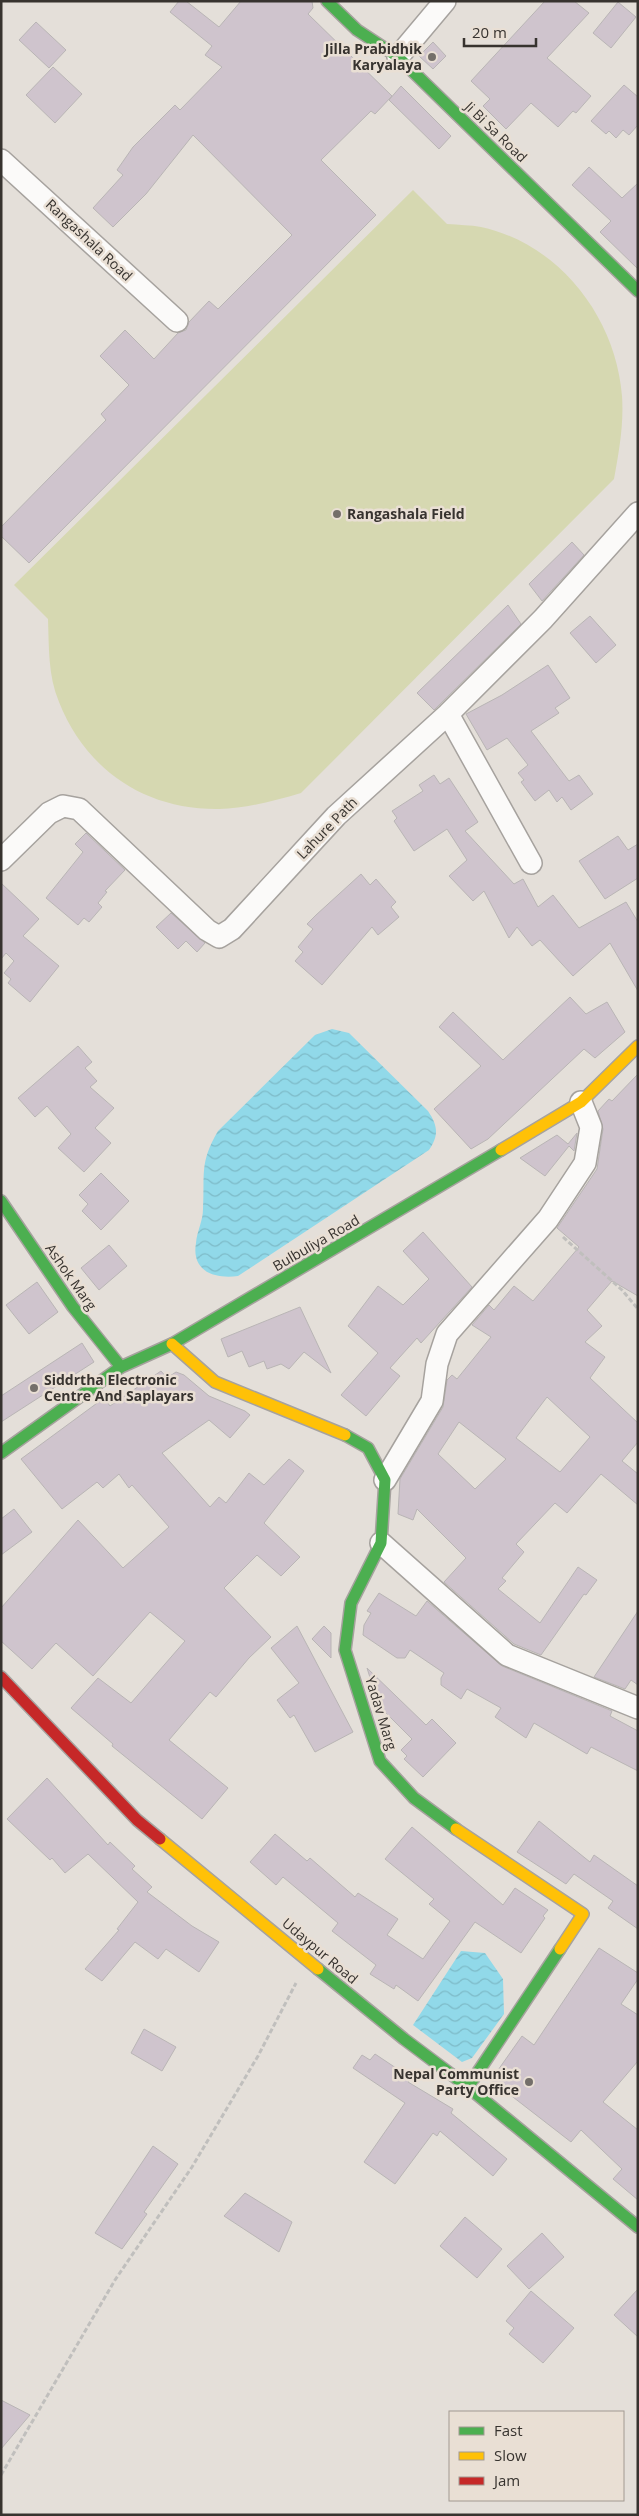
<svg xmlns="http://www.w3.org/2000/svg" width="639" height="2516" font-family="'Open Sans',sans-serif">
	<defs>
		<pattern id="water-waves" width="16" height="10" patternUnits="userSpaceOnUse" patternTransform="scale(1.25)"><rect width="16" height="10" fill="#91d9e9"/><path d="M0 5q4-4 8 0t8 0" fill="none" stroke="#7ebbc8"/></pattern>
	</defs>
	<rect width="100%" height="100%" fill="#e4dfd9"/>
	<path fill="#d6d8b1" d="M413,190L447,224C459,225 471,225 481,227C560,244 616,318 622,396C624,424 619,452 614,479L301,793C274,801 247,808 219,809C145,810 86,770 59,702C48,676 49,647 48,619L14,585Z"/>
	<path fill="url(#water-waves)" d="M332,1029L349,1033L428,1111C438,1126 439,1135 429,1150L238,1276C215,1279 191,1272 196,1243C197,1231 203,1221 203,1209C205,1175 199,1163 218,1131L315,1035Z
		M461,1951L485,1953L503,1979L504,2014L472,2058L462,2062L413,2025Z"/>
	<path fill="#cfc4cd" stroke="#b9b5b5" fill-rule="evenodd" d="M179,1H186L219,27L241,1H312L313,8L308,14L392,96L375,114L371,111L321,160L376,215L29,563L1,536V527L106,420L101,414L129,385L100,356L125,330L154,359L178,333L186,330L189,322L209,301L218,309L292,235L193,135L146,194L113,227L93,208L123,175L117,170L133,147L175,105L180,110L222,67L205,55L212,46L170,12Z
		M545,1H574L589,13L547,58L591,96L576,113L573,111L558,127L531,103L506,129L483,106L490,99L471,81Z
		M618,2L636,17L611,48L593,33Z
		M36,22L66,50L49,68L19,40Z
		M433,42L446,56L433,69L419,56Z
		M53,67L82,94L55,123L26,95Z
		M624,85L638,97V125L629,135L623,130L616,138L609,131L606,134L591,121Z
		M401,86L451,136L439,149L389,100Z
		M589,167L622,198L638,183V269L600,232L611,221L572,185Z
		M572,542L584,555L542,601L529,584Z
		M508,605L521,624L434,710L417,693Z
		M590,616L616,645L596,663L570,633Z
		M548,665L570,698L555,708L559,713L531,731L569,781L579,775L593,794L571,810L562,797L557,802L549,790L535,801L521,782L524,780L518,773L528,765L507,738L487,750L466,714L502,695Z
		M434,775L440,784L449,778L478,822L465,831L514,884L523,879L538,907L553,895L579,928L626,902L638,922V991L610,943L573,976L540,940L532,946L517,927L509,938L484,891L473,901L449,876L467,860L447,829L414,851L394,821L397,818L392,811L423,791L419,785Z
		M86,833L125,870L105,891L107,892L98,903L102,907L89,922L84,918L78,925L46,898L83,852L75,844Z
		M618,836L628,850L638,844V878L605,899L579,861Z
		M361,874L370,885L376,879L396,902L391,907L399,917L378,935L372,927L322,985L295,961L303,952L298,947L313,929L307,924L316,915Z
		M1,883L39,919L23,936L59,966L30,1002L8,983L11,979L4,973L14,961L6,953L1,959Z
		M171,913L205,943L197,952L186,941L178,949L156,927Z
		M570,997L586,1014L607,1002L625,1032L595,1058L584,1049L488,1139L471,1149L434,1109L481,1066L439,1027L453,1012L503,1060Z
		M78,1046L92,1062L85,1068L97,1081L90,1087L114,1108L95,1128L111,1143L84,1172L58,1148L71,1134L47,1106L35,1117L18,1098Z
		M638,1074V1296L612,1281L587,1310L602,1326L585,1342L605,1357L590,1378L638,1423V1442L622,1461L638,1474V1505L601,1474L567,1513L555,1503L516,1544L524,1552L502,1578L506,1581L498,1589L540,1623L578,1567L597,1580L586,1595L584,1594L541,1655L514,1644L444,1582L466,1558L417,1509L413,1520L398,1514L400,1479L443,1407L447,1380L452,1375L457,1379L491,1337L472,1325L489,1305L494,1310L514,1286L533,1301L579,1247L557,1228L597,1169L603,1129L598,1111L609,1099L612,1101ZM547,1397L590,1437L560,1472L516,1438ZM459,1422L506,1459L475,1489L438,1454Z
		M577,1133L574,1151L569,1146L545,1176L520,1158L557,1135L568,1144Z
		M101,1173L129,1201L101,1230L82,1211L88,1204L79,1195Z
		M423,1232L472,1287L421,1343L417,1338L390,1368L400,1376L366,1416L341,1395L378,1353L348,1326L378,1286L403,1305L429,1279L403,1251Z
		M109,1245L127,1266L99,1290L81,1268Z
		M37,1282L58,1312L29,1334L6,1305Z
		M300,1307L331,1373L304,1352L289,1369L281,1364L267,1369L264,1361L249,1367L242,1351L228,1357L221,1339Z
		M82,1343L94,1362L1,1422V1396Z
		M161,1371L167,1378L176,1372L184,1375L209,1396L245,1411L250,1415L230,1438L209,1420L162,1453L210,1507L219,1497L226,1503L249,1473L264,1485L289,1459L304,1471L264,1523L300,1557L281,1576L257,1555L224,1588L271,1637L249,1658L216,1697L210,1692L169,1740L228,1788L202,1819L112,1746L113,1744L71,1708L98,1678L131,1703L185,1641L150,1612L93,1676L56,1643L32,1669L1,1641V1608L78,1520L123,1568L169,1527L132,1485L129,1488L119,1474L103,1488L97,1482L62,1509L21,1459L104,1398L110,1406Z
		M14,1509L32,1532L1,1555V1519Z
		M379,1593L416,1616L427,1601L502,1666L612,1711L610,1716L638,1731V1771L591,1747L587,1754L534,1723L526,1738L495,1717L501,1708L467,1689L461,1699L441,1685V1678L444,1673L410,1650L405,1658H397L363,1635L364,1625L371,1613L367,1611Z
		M638,1611V1685L631,1680L625,1689L594,1677Z
		M297,1626L353,1732L315,1752L294,1715L290,1718L277,1700L299,1683L271,1648Z
		M324,1626L331,1633V1658L312,1639Z
		M367,1668L426,1725L432,1719L456,1743L423,1777L404,1759L407,1756L401,1750L412,1739L379,1706Z
		M47,1778L108,1845L110,1842L135,1866L132,1869L152,1887L147,1892L192,1926L219,1942L199,1972L166,1949L158,1959L135,1942L102,1981L85,1969L119,1930L117,1929L138,1902L88,1854L65,1873L52,1858L50,1860L7,1819Z
		M539,1821L590,1862L594,1855L638,1886V1929L608,1908L613,1901L574,1874L566,1884L517,1852Z
		M412,1827L503,1905L515,1888L548,1910L543,1916L545,1918L521,1953L475,1922L418,2001L396,1985L394,1989L370,1974L376,1965L332,1931L338,1923L283,1877L276,1885L250,1862L275,1834L307,1861L310,1858L355,1897L358,1893L398,1919L387,1935L423,1959L450,1921L429,1904L434,1899L385,1859Z
		M599,1948L638,1973V1979L621,2004L638,2015V2061L603,2102L638,2130V2200L613,2179L622,2169L581,2130L571,2142L491,2080L522,2036L534,2045Z
		M144,2029L176,2047L162,2071L131,2053Z
		M375,2054L411,2078L408,2082L453,2109L451,2113L507,2159L493,2176L440,2131L437,2136L433,2133L395,2184L364,2162L405,2103L353,2068L362,2055L370,2060Z
		M153,2146L178,2164L144,2212L147,2214L122,2249L95,2233Z
		M245,2193L292,2222L279,2252L224,2216Z
		M465,2217L502,2249L477,2278L440,2246Z
		M542,2233L564,2257L529,2289L507,2266Z
		M638,2289V2337L614,2315Z
		M531,2291L574,2328L543,2363L509,2334L514,2328L506,2321Z
		M1,2400L30,2415L1,2449Z"/>
	<g fill="none" stroke-linecap="round" stroke-linejoin="round">
		<defs>
			<path id="street" d="M398,57L445,1
				M1,160L177,321
				M448,714L531,863
				M1,860L49,813L63,806L79,809L207,930L219,937L232,929L336,816L448,714L543,619L638,513
				M385,1480L432,1401L437,1364L447,1334L548,1219L585,1163L591,1127L581,1102
				M381,1543L507,1655L638,1708"/>
			<path id="fast" d="M327,1L357,30L398,57L638,291
				M1,1201L73,1307L121,1367
				M345,1435L368,1448L385,1480L381,1543L351,1603L345,1650L380,1761L414,1798L456,1829
				M1,1453L121,1367L172,1344L501,1150
				M318,1969L404,2039L468,2087L638,2227
				M468,2087L560,1949"/>
			<path id="slow" d="M501,1150L581,1102L638,1046
				M172,1344L215,1382L345,1435
				M456,1829L583,1914L560,1949
				M160,1839L318,1969"/>
			<path id="jam" d="M1,1677L137,1820L160,1839"/>
		</defs>
		<use href="#street" stroke="#a6a29e" stroke-width="24"/>
		<use href="#fast" stroke="#a6a29e" stroke-width="14"/>
		<use href="#slow" stroke="#a6a29e" stroke-width="14"/>
		<use href="#jam" stroke="#a6a29e" stroke-width="14"/>
		<path stroke="#c0bfbd" stroke-width="3" stroke-dasharray="5 2.5" stroke-linecap="butt" d="M563,1237L622,1290L638,1309
			M1,2475L115,2280L192,2167L258,2056L296,1983"/>
		<use href="#street" stroke="#fbfaf9" stroke-width="21"/>
		<use href="#fast" stroke="#4caf50" stroke-width="11"/>
		<use href="#slow" stroke="#ffc107" stroke-width="11"/>
		<use href="#jam" stroke="#c62828" stroke-width="11"/>
	</g>
	<g fill="#746f6a" stroke="#e9dfd4" stroke-width="2">
		<circle cx="432" cy="57" r="5"/>
		<circle cx="337" cy="514" r="5"/>
		<circle cx="34" cy="1388" r="5"/>
		<circle cx="529" cy="2082" r="5"/>
	</g>
	<g text-anchor="middle" stroke-width="5" stroke-linejoin="round" paint-order="stroke">
		<g font-size="14" font-weight="bold" fill="#37332f" stroke="#e9dfd4" text-anchor="end">
			<text x="422" y="54">Jilla Prabidhik<tspan x="422" dy="16">Karyalaya</tspan></text>
			<text x="347" y="519" text-anchor="start">Rangashala Field</text>
			<text x="44" y="1385" text-anchor="start">Siddrtha Electronic<tspan x="44" dy="16">Centre And Saplayars</tspan></text>
			<text x="519" y="2079">Nepal Communist<tspan x="519" dy="16">Party Office</tspan></text>
		</g>
		<g font-size="14" fill="#37332f" stroke="#e9dfd4">
			<text transform="translate(496 132) rotate(44)" y="5">Ji Bi Sa Road</text>
			<text transform="translate(89 240) rotate(43)" y="5">Rangashala Road</text>
			<text transform="translate(327 828) rotate(-46)" y="5">Lahure Path</text>
			<text transform="translate(316 1243) rotate(-30)" y="5">Bulbuliya Road</text>
			<text transform="translate(71 1277) rotate(55)" y="5">Ashok Marg</text>
			<text transform="translate(381 1713) rotate(73)" y="5">Yadav Marg</text>
			<text transform="translate(320 1951) rotate(40)" y="5">Udaypur Road</text>
		</g>
	</g>
	<rect width="639" height="2516" fill="none" stroke="#37332f" stroke-width="5"/>
	<rect x="449" y="2411" width="175" height="90" fill="#e9dfd4" stroke="#a29a92"/>
	<rect x="459" y="2427" width="25" height="8" fill="#4caf50" stroke="#a29a92"/>
	<text x="494" y="2436" font-size="15" fill="#37332f">Fast</text>
	<rect x="459" y="2452" width="25" height="8" fill="#ffc107" stroke="#a29a92"/>
	<text x="494" y="2461" font-size="15" fill="#37332f">Slow</text>
	<rect x="459" y="2477" width="25" height="8" fill="#c62828" stroke="#a29a92"/>
	<text x="494" y="2486" font-size="15" fill="#37332f">Jam</text>
	<path d="M464 38v8h72v-8" fill="none" stroke="#37332f" stroke-width="2.5"/>
	<text x="472" y="38" font-size="15" fill="#37332f" stroke="#e9dfd4" stroke-width="4" paint-order="stroke">20 m</text>
</svg>
